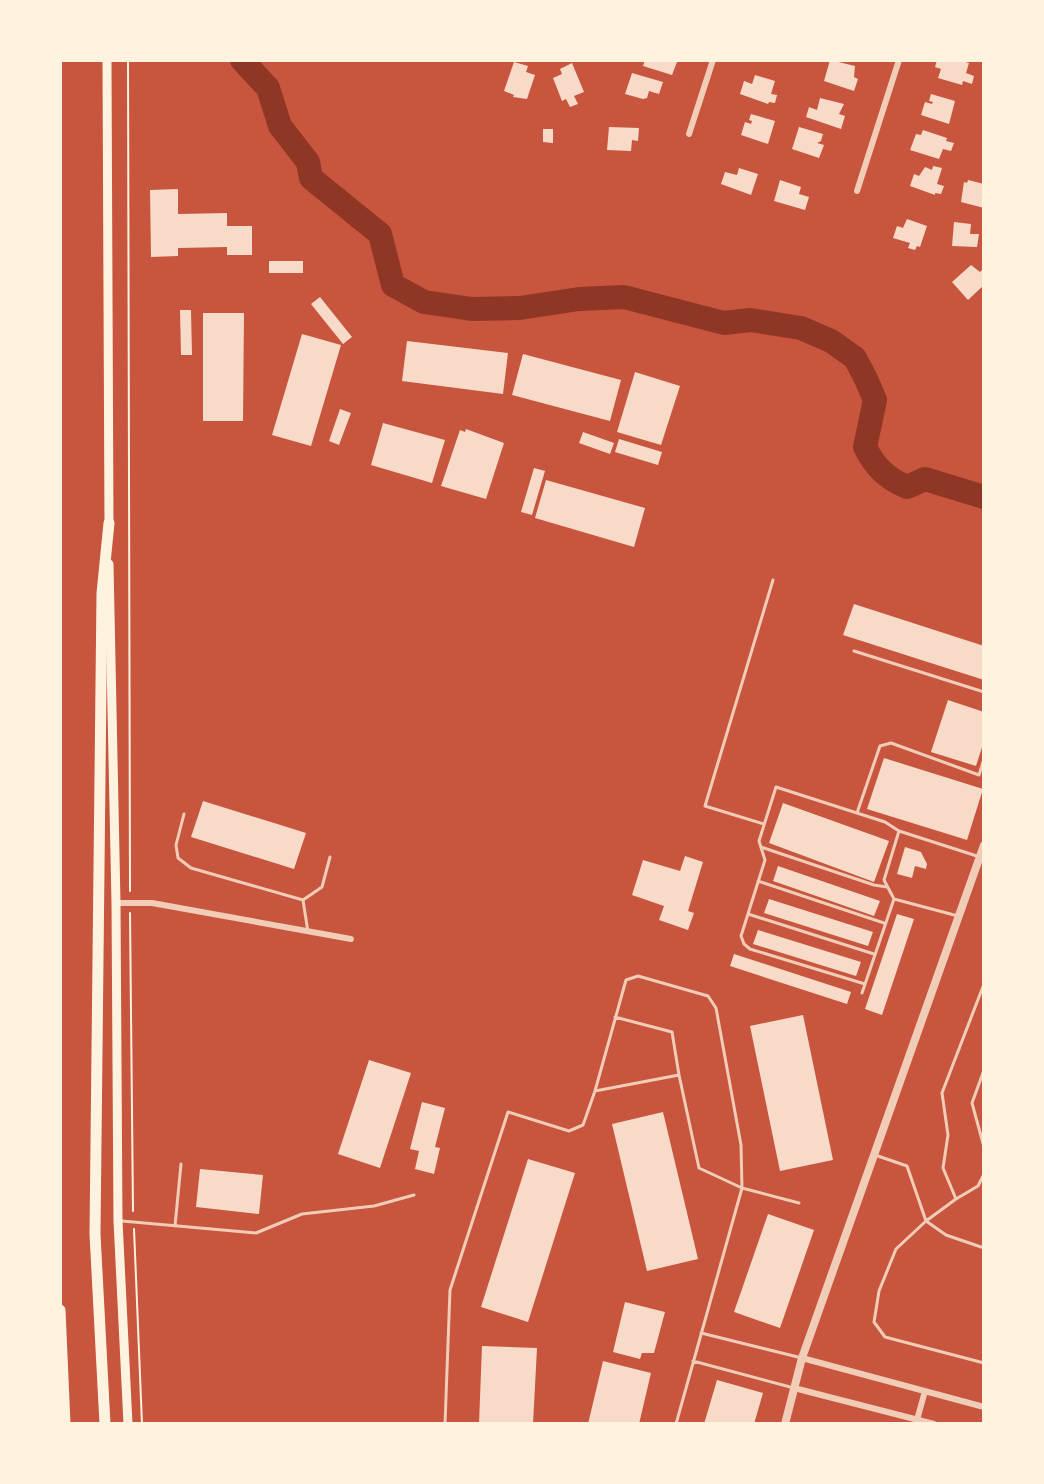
<svg xmlns="http://www.w3.org/2000/svg" width="1044" height="1484" font-family="Lora,serif">
	<rect width="100%" height="100%" fill="#c8553d"/>
	<g fill="none" stroke-linecap="round" stroke-linejoin="round">
		<path stroke="#8f3625" stroke-width="24" d="M242,60L268,88L280,126L308,162L311,178L380,234L393,285L424,302L472,309L520,308L579,299L624,297L724,323L750,320L801,328L831,341L855,358L866,379L875,400L865,447C875,467 886,478 907,487L925,479L984,497"/>
	</g>
	<path fill="#f7dbc8" d="M645,60H671L677,62L672,75L643,66Z
		M830,60L855,66L854,77L858,79L854,91L824,81Z
		M937,60H958L969,63L966,73L974,76L972,84L963,81L962,85L938,78L941,69L935,67Z
		M514,62L528,66L526,72L535,75L527,99L513,97L514,95L504,91Z
		M572,63L584,92L574,96L578,104L570,107L566,99L562,101L553,78L562,74L560,69Z
		M632,73L663,82L659,94L649,91L647,98L643,99L625,94Z
		M755,75L775,81L771,94L777,95L775,103L769,102L768,104L740,94L744,81L752,84Z
		M931,94L955,101L949,124L921,115L925,102L932,104L933,102L929,101Z
		M820,98L844,104L839,114L845,116L841,129L806,117L809,107L817,110Z
		M751,114L775,121L768,144L741,135L745,122L751,124L752,121L749,120Z
		M609,127L639,128L638,141L632,140L631,151L607,150Z
		M799,127L823,134L821,141L817,143L824,145L819,158L792,149Z
		M543,129H553V143L543,142Z
		M923,130L947,138L946,141L954,143L951,151L943,149L939,159L910,150L916,134L921,135Z
		M933,166L942,168L937,184L944,186L941,194L935,193V195L910,186L914,174L919,176L925,167L932,170Z
		M739,168L758,174L751,195L721,184L725,172L737,175Z
		M780,180L801,187L799,194L809,197L805,210L774,201Z
		M968,180L984,184V208L961,202L964,182L967,183Z
		M178,189V214L227,213V226H252V255H227V247L178,248V256L151,257L150,190Z
		M907,219L927,226L920,247L917,246L915,250L908,248L910,243L893,238L897,226L903,228Z
		M954,222L971,224L970,234H979L977,247L952,246Z
		M269,261H303V273H269Z
		M971,265L980,272L984,268V285L968,300L952,282Z
		M320,297L352,337L343,344L311,304Z
		M180,310H191L192,355H181Z
		M203,313H244L243,421H203Z
		M302,334L341,345L311,446L272,435Z
		M407,341L508,353L503,394L402,381Z
		M523,354L621,380L610,421L512,395Z
		M635,372L680,386L661,445L617,432Z
		M340,409L351,413L339,445L329,441Z
		M383,423L445,440L432,483L371,465Z
		M466,429L504,443L486,499L441,486L460,430L465,432Z
		M583,432L614,443L610,454L579,443Z
		M619,439L662,452L658,465L615,452Z
		M534,468L545,471L532,515L521,512Z
		M546,480L645,508L634,547L535,518Z
		M854,604L984,646V680L843,635Z
		M948,700L984,712V741L976,766L931,752Z
		M884,758L983,789L967,840L867,809Z
		M203,801L306,833L294,869L191,837Z
		M783,803L889,841L874,882L769,843Z
		M905,847L921,852L927,864L926,869L915,866L912,878L897,874Z
		M685,856L703,862L688,911L694,913L688,930L659,920L664,906L632,895L643,860L680,871Z
		M778,866L880,901L874,916L773,881Z
		M769,899L873,932L868,946L764,913Z
		M897,914L914,919L882,1015L865,1009Z
		M758,930L861,962L856,976L753,944Z
		M734,954L851,992L847,1004L730,966Z
		M803,1015L833,1160L780,1171L750,1026Z
		M369,1060L411,1073L380,1168L338,1154Z
		M422,1102L445,1108L435,1147L440,1148L434,1174L415,1169L419,1151L410,1149Z
		M663,1112L698,1259L647,1271L612,1124Z
		M528,1159L575,1173L528,1322L481,1307Z
		M200,1169L263,1175L259,1214L196,1207Z
		M768,1214L814,1230L780,1328L734,1312Z
		M625,1302L665,1312L654,1353H642L640,1359L613,1352Z
		M482,1346L537,1348L533,1424H479Z
		M603,1361L651,1373L639,1424H588Z
		M717,1380L763,1393L754,1424H704Z"/>
	<g fill="none" stroke-linecap="round" stroke-linejoin="round">
		<path stroke="#fff3e0" stroke-width="2" d="M128,60L130,891
			M130,913L133,1211
			M134,1229L142,1424"/>
		<path stroke="#f1ccb7" stroke-width="3" d="M854,651L984,692
			M857,813L880,746L891,743L979,775L984,759
			M184,814L176,845L178,858L191,868L303,900L308,932
			M764,824L705,806L773,580
			M761,847L874,885L887,887
			M758,881L884,923
			M894,899L884,880L899,831L980,857
			M303,900L322,887L330,857
			M748,914L874,954
			M865,984L750,949L744,944L741,936L765,860L759,841L776,787L885,822L899,831
			M862,993L894,899L958,916
			M615,1017L672,1032L679,1075
			M984,1070L972,1103L984,1147
			M595,1091L626,980L638,976L708,996L716,1008L741,1145L742,1188L799,1203
			M875,1155L907,1166L926,1221L956,1199L943,1168L948,1135L942,1093L984,984
			M956,1199L978,1186L984,1174
			M122,1221L256,1233L302,1214L374,1206L414,1195
			M175,1226L181,1164
			M984,1248L946,1235L926,1221L896,1249L879,1291L874,1322L885,1337L984,1363
			M701,1333L802,1358
			M693,1361L794,1388
			M445,1424L450,1290L508,1112L569,1131L583,1125L595,1091L679,1075L699,1168L742,1188L676,1424"/>
		<path stroke="#f1ccb7" stroke-width="6" d="M689,134L713,60
			M857,191L899,60
			M116,903H152L351,939
			M802,1358L984,1407
			M794,1388L934,1424
			M917,1420L925,1391"/>
		<path stroke="#f1ccb7" stroke-width="8" d="M785,1424L802,1358L984,845"/>
		<path stroke="#fff3e0" stroke-width="9" d="M107,60L109,529
			M109,564L116,903L118,1221L128,1424"/>
		<path stroke="#fff3e0" stroke-width="11" d="M60,1310L65,1424
			M105,1424L95,1234L102,593L109,523"/>
	</g>
	<rect width="1044" height="1484" fill="none" stroke="#fff3e0" stroke-width="124"/>
</svg>
